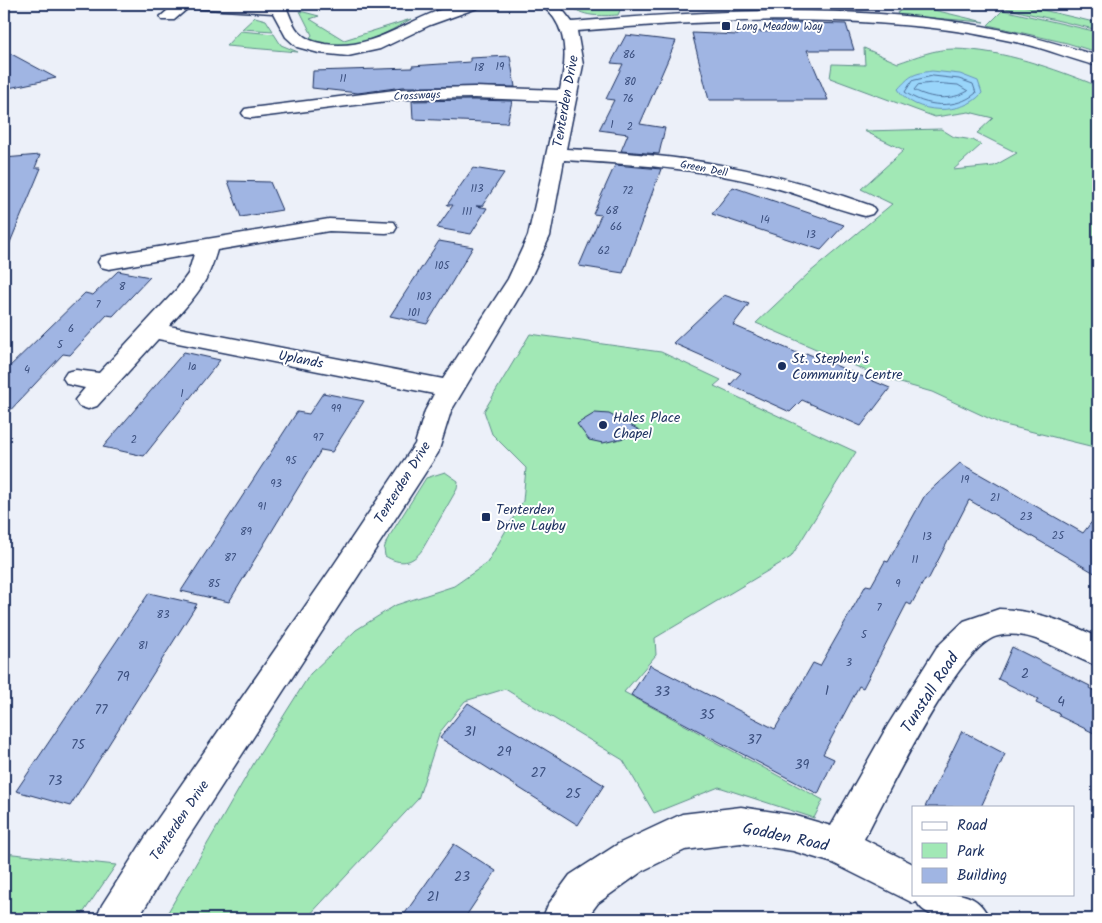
<svg xmlns="http://www.w3.org/2000/svg" width="1102" height="923" font-family="Kalam,sans-serif">
	<rect width="100%" height="100%" fill="#ecf0f9"/>
	<filter id="ink" filterUnits="userSpaceOnUse"><feTurbulence type="fractalNoise" baseFrequency=".02" numOctaves="2"/><feDisplacementMap in="SourceGraphic" scale="10" xChannelSelector="R" yChannelSelector="G"/><feConvolveMatrix kernelMatrix="1 2 1 2 8 2 1 2 1" color-interpolation-filters="sRGB"/></filter>
	<g filter="url(#ink)">
		<path fill="#a1e8b5" stroke="#5e8c8a" d="M569,4L621,8L618,15C601,16 582,18 569,4Z
			M906,4H909L984,22L896,15Z
			M988,4H1017L1098,23V30Z
			M1003,10L1098,32V44L1093,51L1067,43L988,25Z
			M300,11L319,16L310,19L344,40L411,19C377,39 348,54 308,40L312,35Z
			M255,17L266,20L273,31L242,29Z
			M240,31L274,34L281,45L298,52L226,46Z
			M864,48L898,63C916,57 934,49 954,49C1004,50 1052,68 1098,86V448L1001,424L932,392L883,378L756,323L809,273L892,204L861,189L904,150L864,131L941,129L954,137L973,140L981,145L953,170L994,166L1017,153L977,133L993,118L969,112L935,117L830,78L832,64L865,65Z
			M530,334L661,352L721,380L714,386L856,452L791,557L655,638L656,655L624,692L823,800L814,818L719,787L654,813L623,760L505,689L465,701L440,732L418,799L306,919H164L254,763L310,674L356,630L396,605L454,586L487,563L523,501L526,468L492,434L484,411Z
			M445,472L458,481L457,489L422,550C412,564 400,565 385,556L384,549L387,540L426,478Z
			M4,853L116,865L79,919H4Z"/>
		<path fill="#99d5fa" stroke="#6793bc" d="M932,71L960,74L978,81L982,93C964,116 913,115 898,89C911,75 912,74 932,71Z"/>
		<g fill="none" stroke-linecap="round" stroke-linejoin="round">
			<path stroke="#4d719c" stroke-width="1" d="M933,76L959,79L973,84L976,93C956,110 925,107 905,92L912,81Z
				M933,83L958,85L968,91C951,101 931,99 914,90L918,85Z"/>
		</g>
		<path fill="#a0b5e3" stroke="#1b2f5e" d="M772,4H840L842,10L772,9Z
			M771,22L846,24L854,50H807L828,100H709L692,33L738,35V31L770,32Z
			M626,35L676,41L640,124L665,128L659,154L621,151L628,134L599,130L614,100L606,99L623,64L611,63Z
			M4,50L56,78L4,89Z
			M510,56L515,87H403L358,93L312,88L313,71L412,68V66L470,62V58Z
			M474,100L512,101L507,123L413,119L412,101Z
			M40,155L35,168H41L4,257V158Z
			M615,165L661,169L623,273L579,266L601,215L593,214Z
			M473,168L504,173L482,206H476L487,208L471,234L437,228L453,205H447Z
			M228,181L270,182L282,210L241,217Z
			M733,187L844,225L821,250L712,214Z
			M439,241L473,247L427,324L390,316Z
			M118,271L150,277L113,316L107,315L70,355L63,354L4,417V372L85,293L93,295Z
			M724,295L749,304L733,325L804,356L806,353L890,388L861,426L802,400L790,412L730,385L741,373L673,343Z
			M184,352L220,360L144,456L103,447Z
			M323,393L364,401L332,452L321,450L229,602L181,591L297,412L309,414Z
			M595,413L609,414L645,433L603,443L589,440L577,424Z
			M960,463L1083,533L1098,514V575L969,500L928,580L925,579L911,605L907,603L863,688L859,686L823,754L834,759L818,794L631,695L650,665L775,729L813,663L820,666L866,585L871,586L885,561L888,562L925,495Z
			M149,593L197,604L70,806L16,791Z
			M1012,647L1090,686L1089,688L1098,693V735L1059,716L1060,714L1036,703L1038,699L998,679Z
			M468,703L604,785L578,825L440,738Z
			M962,731L1005,754L981,807H925Z
			M454,844L496,871L464,919H401Z"/>
		<g fill="none" stroke-linecap="round" stroke-linejoin="round">
			<defs>
				<path id="minor" d="M175,4H285C289,13 292,24 298,31C306,40 315,42 325,44C376,52 413,14 460,4C467,3 476,4 483,4L480,7L430,25L380,49L348,56L319,53L297,47L286,37L273,13L188,8L174,20H162L160,17Z
					M541,4H558L572,22C704,11 838,3 970,24C1013,31 1056,43 1098,56V66C1076,61 1055,52 1033,46C1013,41 991,37 970,33C840,13 707,20 577,31L583,65L566,149C677,154 768,168 872,206L875,210L872,214L865,216C831,208 798,193 764,185C698,168 632,164 564,160L550,236L530,279L451,411L438,453L176,856L138,919H96L102,905L150,830L331,569L415,444L425,411L434,394L158,339L97,406L88,409L79,406L75,400L85,388L67,384L63,378L67,372L76,370L99,373L177,289L188,274L194,254L109,269L101,267L98,262L101,257L109,255L329,219L394,222L397,227L394,232L386,233L329,231L217,250C207,286 193,299 169,326L443,379L508,279L528,236L558,101L474,98L403,99L251,118L245,117L242,113L245,109L251,108L403,89L474,87L560,90C565,66 569,40 554,18C551,13 545,9 541,4Z
					M999,609C1035,610 1066,622 1098,637V666C1067,656 1033,628 998,636C958,644 885,800 864,839L913,864V894C943,894 976,885 989,919C966,919 927,923 917,902L913,903L833,863L793,851L741,843L685,850L644,870L598,903L586,919H542L548,905L570,875L618,844L682,814L741,807L793,815L831,826L888,725L937,647L964,621Z"/>
			</defs>
			<use href="#minor" stroke="#1b2f5e" stroke-width="3"/>
			<use href="#minor" fill="#fff" fill-rule="evenodd"/>
		</g>
	</g>
	<g fill="#1b2f5e" stroke="#fff" stroke-width="2">
		<rect x="721" y="21" width="10" height="10" rx="2.5"/>
		<circle cx="782" cy="366" r="5"/>
		<circle cx="603" cy="425" r="5"/>
		<rect x="481" y="512" width="10" height="10" rx="2.5"/>
	</g>
	<g text-anchor="middle" stroke-width="4" stroke-linejoin="round" paint-order="stroke">
		<g font-size="11" fill="#1b2f5e" stroke="#fff" text-anchor="start">
			<text x="736" y="30">Long Meadow Way</text>
		</g>
		<g font-size="11" fill="#3c507f">
			<text x="629" y="58">86</text>
			<text x="500" y="70">19</text>
			<text x="479" y="71">18</text>
			<text x="343" y="82">11</text>
			<text x="630" y="85">80</text>
			<text x="628" y="102">76</text>
			<text x="612" y="128">1</text>
			<text x="630" y="130">2</text>
			<text x="477" y="192">113</text>
			<text x="628" y="194">72</text>
			<text x="612" y="214">68</text>
			<text x="467" y="215">111</text>
			<text x="765" y="223">14</text>
			<text x="616" y="230">66</text>
			<text x="811" y="238">13</text>
			<text x="604" y="254">62</text>
			<text x="442" y="269">105</text>
			<text x="122" y="290">8</text>
			<text x="424" y="300">103</text>
			<text x="98" y="308">7</text>
			<text x="414" y="316">101</text>
			<text x="71" y="332">6</text>
			<text x="60" y="348">5</text>
			<text x="192" y="370">1a</text>
			<text x="27" y="373">4</text>
			<text x="182" y="397">1</text>
			<text x="336" y="412">99</text>
			<text x="318" y="441">97</text>
			<text x="134" y="443">2</text>
			<text x="291" y="464">95</text>
			<text x="965" y="483">19</text>
			<text x="276" y="487">93</text>
			<text x="995" y="501">21</text>
			<text x="262" y="510">91</text>
			<text x="1026" y="520">23</text>
			<text x="246" y="535">89</text>
			<text x="1058" y="539">25</text>
			<text x="927" y="540">13</text>
			<text x="230" y="561">87</text>
			<text x="915" y="563">11</text>
			<text x="214" y="587">85</text>
			<text x="898" y="587">9</text>
			<text x="879" y="611">7</text>
			<text x="163" y="618">83</text>
			<text x="864" y="638">5</text>
			<text x="143" y="649">81</text>
			<text x="849" y="666">3</text>
		</g>
		<g font-size="11" fill="#1b2f5e" stroke="#fff">
			<text transform="translate(417 95) rotate(-3)" y="4">Crossways</text>
			<text transform="translate(704 168) rotate(11)" y="4">Green Dell</text>
		</g>
		<g font-size="14" fill="#1b2f5e" stroke="#fff">
			<text transform="translate(565 101) rotate(-80)" y="5">Tenterden Drive</text>
			<text transform="translate(301 359) rotate(11)" y="5">Uplands</text>
			<text transform="translate(402 482) rotate(-58)" y="5">Tenterden Drive</text>
			<text transform="translate(179 820) rotate(-56)" y="5">Tenterden Drive</text>
		</g>
		<g font-size="14" fill="#1b2f5e" stroke="#fff" text-anchor="start">
			<text x="792" y="363">St. Stephen's<tspan x="792" dy="16">Community Centre</tspan></text>
			<text x="613" y="422">Hales Place<tspan x="613" dy="16">Chapel</tspan></text>
			<text x="496" y="514">Tenterden<tspan x="496" dy="16">Drive Layby</tspan></text>
		</g>
		<g font-size="14" fill="#3c507f">
			<text x="1025" y="678">2</text>
			<text x="123" y="681">79</text>
			<text x="827" y="695">1</text>
			<text x="662" y="696">33</text>
			<text x="1061" y="706">4</text>
			<text x="101" y="714">77</text>
			<text x="707" y="719">35</text>
			<text x="470" y="736">31</text>
			<text x="754" y="744">37</text>
			<text x="78" y="749">75</text>
			<text x="504" y="756">29</text>
			<text x="802" y="769">39</text>
			<text x="538" y="777">27</text>
			<text x="55" y="785">73</text>
			<text x="573" y="798">25</text>
			<text x="462" y="881">23</text>
			<text x="433" y="901">21</text>
		</g>
		<g font-size="16" fill="#1b2f5e" stroke="#fff">
			<text transform="translate(929 692) rotate(-57)" y="6">Tunstall Road</text>
			<text transform="translate(786 836) rotate(12)" y="6">Godden Road</text>
		</g>
	</g>
	<rect width="1102" height="923" fill="none" stroke="#fff" stroke-width="20"/>
	<rect x="10" y="10" width="1082" height="903" fill="none" stroke="#1b2f5e" stroke-width="2" filter="url(#ink)"/>
	<rect x="912" y="806" width="162" height="90" fill="#ffffff" stroke="#a4acbf"/>
	<rect x="922" y="822" width="25" height="8" fill="#ffffff" stroke="#a4acbf"/>
	<text x="957" y="830" font-size="15" fill="#1b2f5e">Road</text>
	<rect x="922" y="843" width="25" height="15" fill="#a1e8b5" stroke="#a4acbf"/>
	<text x="957" y="856" font-size="15" fill="#1b2f5e">Park</text>
	<rect x="922" y="868" width="25" height="15" fill="#a0b5e3" stroke="#a4acbf"/>
	<text x="957" y="880" font-size="15" fill="#1b2f5e">Building</text>
</svg>
